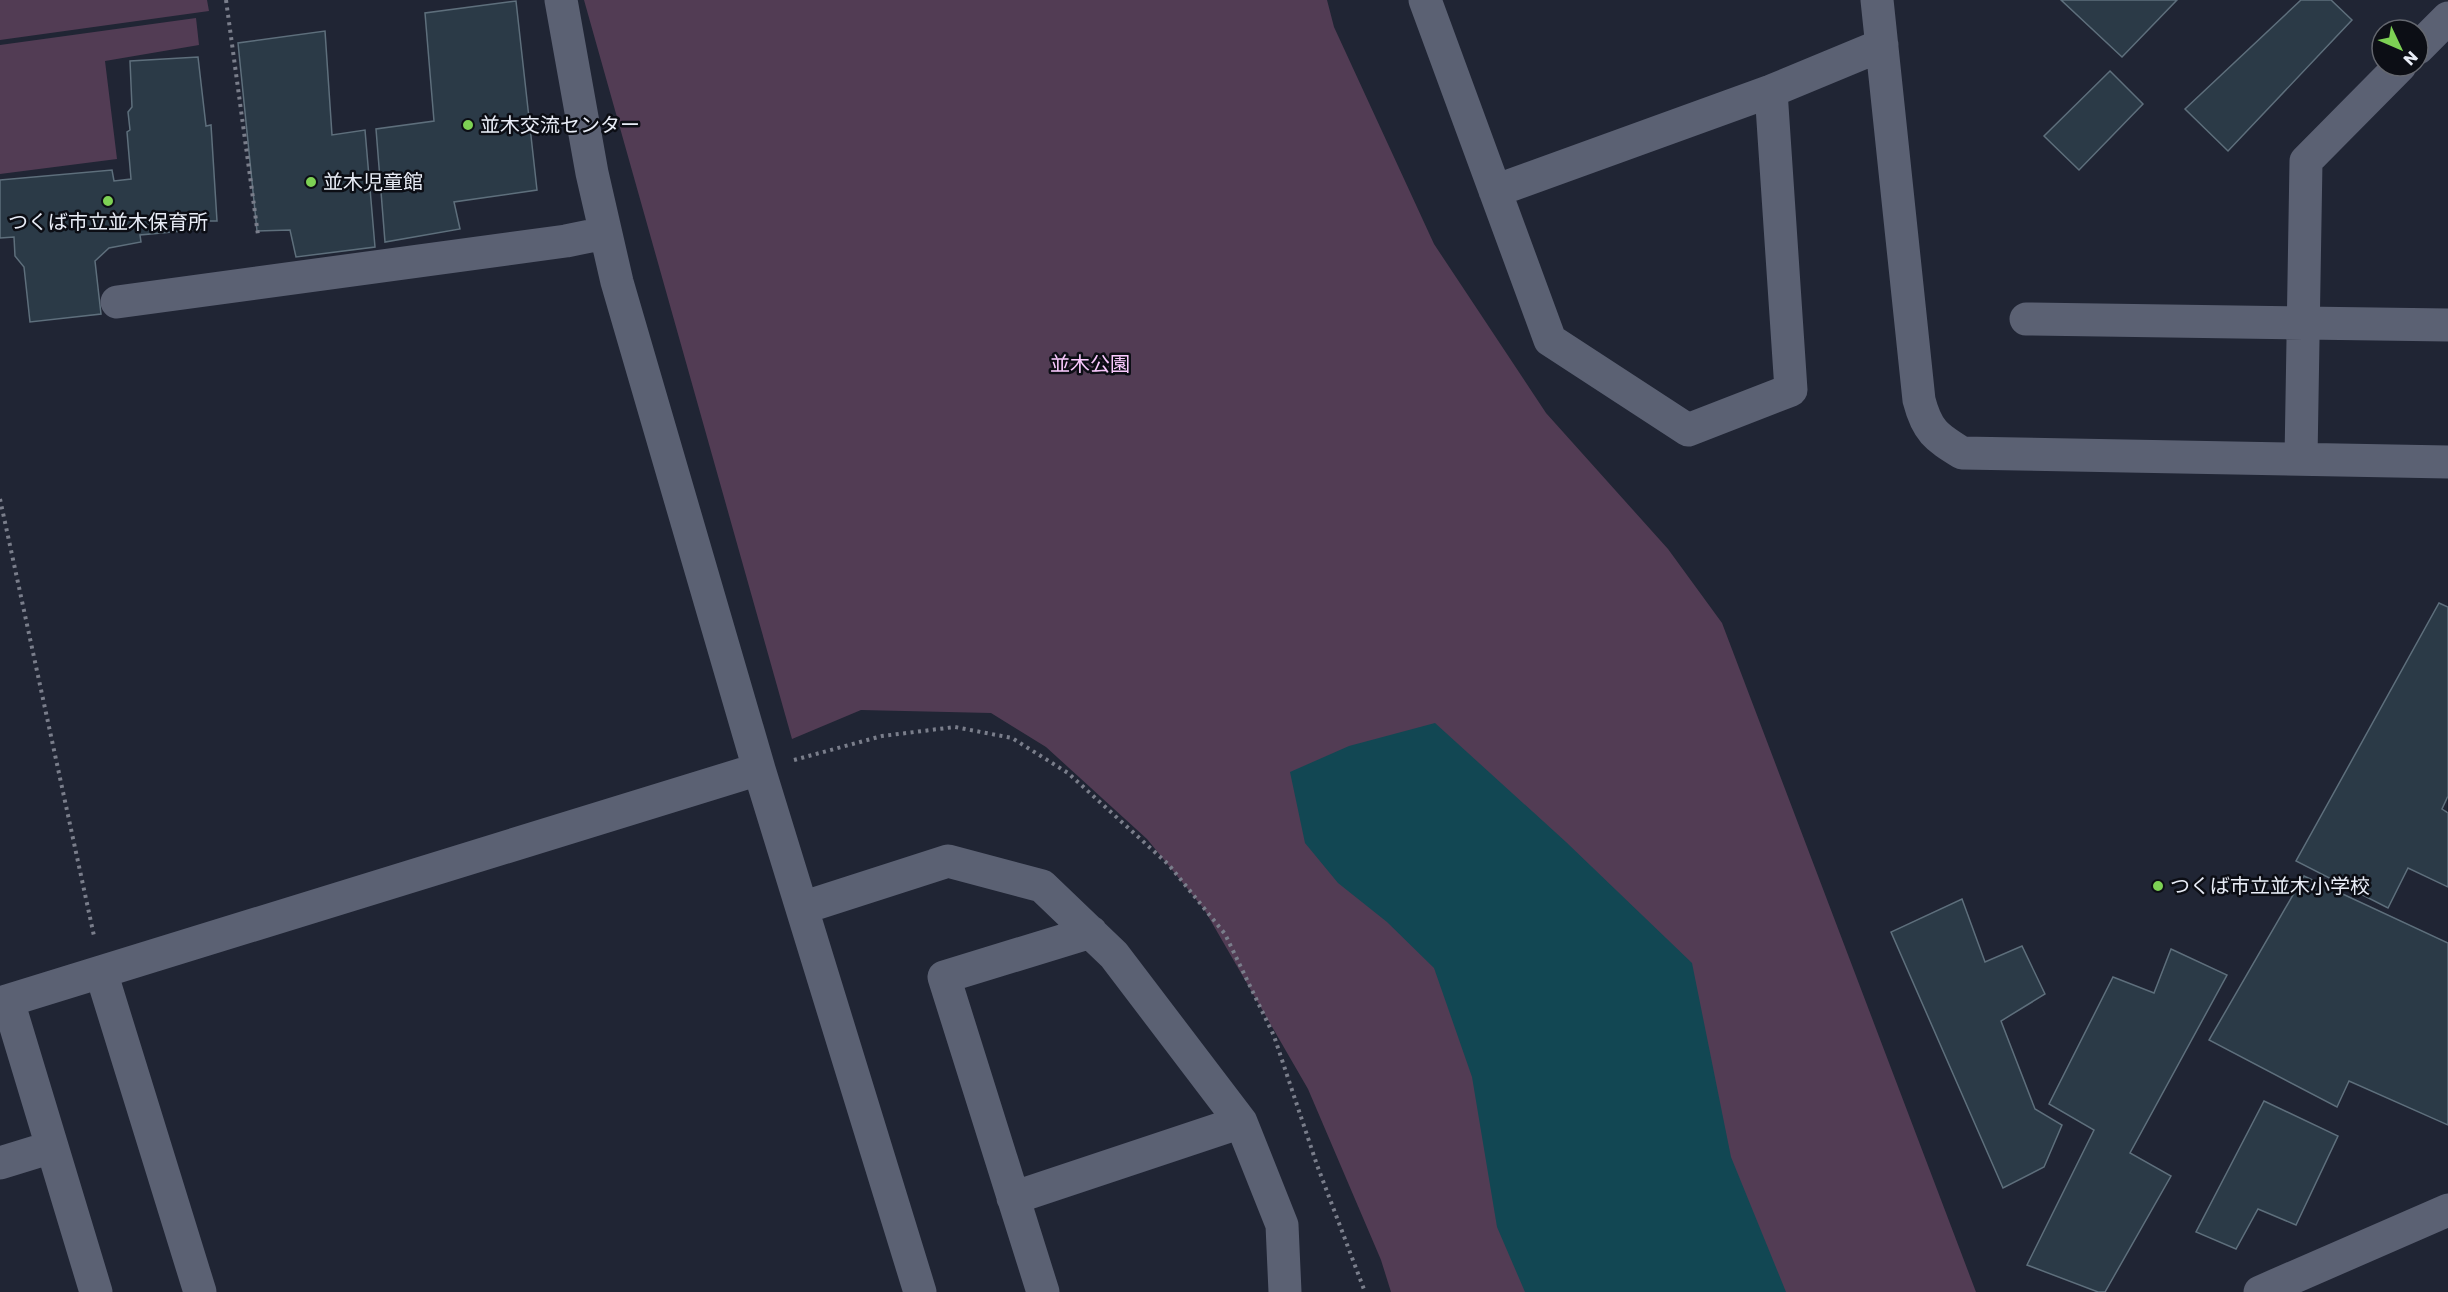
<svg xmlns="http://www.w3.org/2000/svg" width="2448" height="1292" font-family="Poppins,'Noto Sans JP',sans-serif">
	<rect width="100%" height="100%" fill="#202534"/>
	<path fill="#523c54" d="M0,0H207L209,11L0,40Z
		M584,0H1327L1334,27L1434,244L1546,413L1668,549L1722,623L1976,1292H1391L1381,1260L1308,1089L1204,909L1147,839L1046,747L991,713L861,710L792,739Z
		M196,18L199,45L105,61L117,159L0,174V45Z"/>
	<path fill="#124753" d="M1435,723L1566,842L1692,963L1731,1157L1786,1292H1525L1497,1227L1472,1077L1434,968L1387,922L1338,883L1305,843L1290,772L1349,746Z"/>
	<path fill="#2b3a47" stroke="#5e6f7c" stroke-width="1.5" d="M2061,0H2177L2122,57Z
		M2301,0H2331L2352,20L2228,151L2185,109Z
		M516,1L537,190L454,202L460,229L385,242L376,129L434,121L425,13Z
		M325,31L332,135L365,130L375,247L296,257L290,230L257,231L238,43Z
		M198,57L206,126L211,125L217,221H206L204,229L140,235L141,242L109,248L95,261L101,314L30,322L24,267L15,256L14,237L0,238V180L112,170L114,181L131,179L127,132L130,130L128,112L132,107L130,61Z
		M2110,71L2143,104L2079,170L2044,136Z
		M2439,603L2448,607V796L2442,809L2448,813V887L2408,868L2388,908L2296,861Z
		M2304,876L2448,943V1125L2349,1081L2337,1107L2209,1040Z
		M1962,899L1985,962L2022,946L2045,994L2001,1021L2035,1109L2062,1125L2044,1167L2003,1188L1891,932Z
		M2171,949L2227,975L2130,1153L2171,1176L2105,1292H2098L2027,1265L2094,1130L2049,1104L2113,977L2154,993Z
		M2264,1101L2338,1136L2296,1225L2258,1209L2236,1249L2196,1232Z"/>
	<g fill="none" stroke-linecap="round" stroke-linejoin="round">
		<path stroke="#7a7e8b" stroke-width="4" stroke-dasharray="3 4.5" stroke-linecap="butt" d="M226,0L258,235
			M0,499L94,936
			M794,760L882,736L955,727L1012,738L1068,773L1169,865L1225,934L1274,1036L1317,1165L1365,1292"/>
		<path stroke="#5b6173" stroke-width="33" d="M561,0L592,173L617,282L759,769L920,1292
			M1425,0L1550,340L1688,430L1791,390L1771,91
			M1877,0L1919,400C1927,431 1936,437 1962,453L2448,462
			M2418,48L2448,18
			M1495,191L1771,91L1882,45
			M117,302L566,241L605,233
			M2026,319L2448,325
			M2301,459L2306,161L2400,66
			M802,908L948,861L1042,886L1114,955L1241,1122L1282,1225L1285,1292
			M101,972L200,1292
			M8,1001L96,1292
			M0,1003L759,769
			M0,1163L52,1147
			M1013,1198L1241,1122
			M1043,1292L944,977L1091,932
			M2260,1292L2448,1210"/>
	</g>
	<g fill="#7dd154" stroke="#0c0e15" stroke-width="2">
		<circle cx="468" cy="125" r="6"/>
		<circle cx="311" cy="182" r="6"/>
		<circle cx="108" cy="201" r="6"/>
		<circle cx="2158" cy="886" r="6"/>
	</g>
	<g text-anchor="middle" stroke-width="5" stroke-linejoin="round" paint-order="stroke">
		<g font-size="20" fill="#e9edf7" stroke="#0c0e15" text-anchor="start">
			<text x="480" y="132">並木交流センター</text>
			<text x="323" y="189">並木児童館</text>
			<text x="108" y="229" text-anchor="middle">つくば市立並木保育所</text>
			<text x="2170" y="893">つくば市立並木小学校</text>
		</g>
		<g font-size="20" fill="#facafe" stroke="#0c0e15">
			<text x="1090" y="371">並木公園</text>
		</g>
	</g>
	<g transform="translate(2400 48) rotate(134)"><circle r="28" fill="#0c0e15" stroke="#64676f" stroke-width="1.5"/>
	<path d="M0-4.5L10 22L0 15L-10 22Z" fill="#7dd154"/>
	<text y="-9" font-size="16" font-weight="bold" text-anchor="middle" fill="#e9edf7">N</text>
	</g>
</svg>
